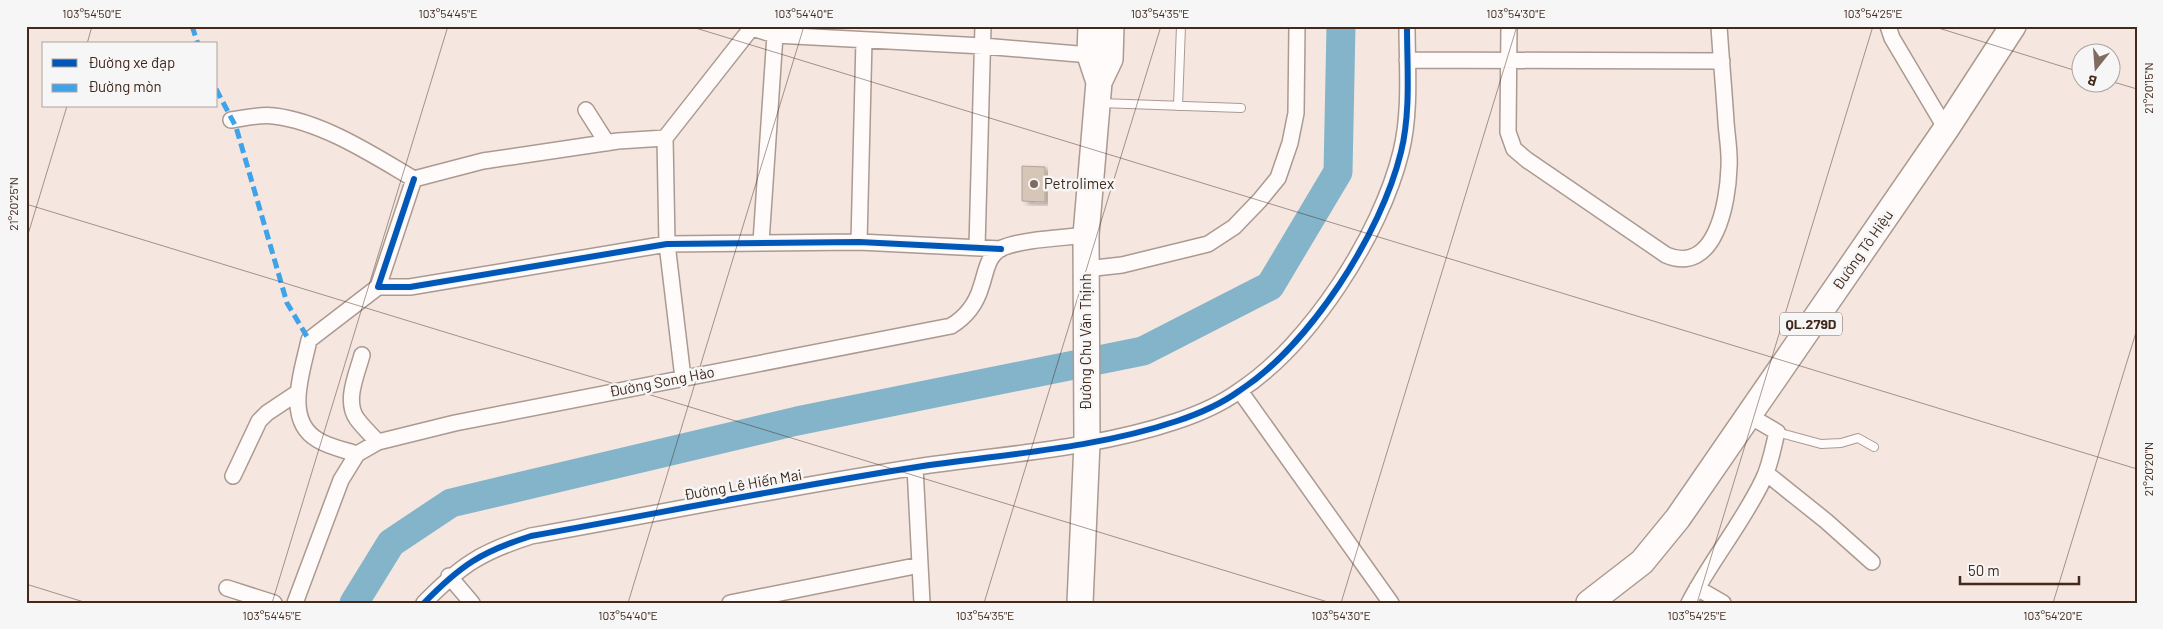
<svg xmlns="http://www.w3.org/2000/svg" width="2163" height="629" font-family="Barlow,sans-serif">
	<defs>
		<filter id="shadow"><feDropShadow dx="5.5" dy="3" stdDeviation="2.5" flood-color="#0004"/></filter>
	</defs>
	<rect width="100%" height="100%" fill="#f5e6df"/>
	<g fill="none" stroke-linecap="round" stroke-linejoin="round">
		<path stroke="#83b4c9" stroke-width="29" d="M354,603L391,543L451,503L797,421L1143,351L1270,286L1338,172L1341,26"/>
	</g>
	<path fill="#d6c6b8" stroke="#b3a498" filter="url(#shadow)" d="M1022,166L1045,167V202L1022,201Z"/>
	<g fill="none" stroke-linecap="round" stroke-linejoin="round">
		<defs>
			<path id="lane" d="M1100,103L1241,108
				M1178,106L1181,26
				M1777,432L1821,444L1841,443L1858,438L1874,447"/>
			<path id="street" d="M1509,26L1508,132L1514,149L1527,160L1666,255C1715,276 1728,203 1729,167C1730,152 1727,137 1726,122C1724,90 1721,58 1719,26
				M1888,26L1892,38L1946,129
				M752,28L775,35L983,46L1090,55
				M1407,60L1722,61
				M586,110L607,143
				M231,120C245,118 260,114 274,116C323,122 373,155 414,179L483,161L618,141L665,138L753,26
				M665,138L667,244L683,378
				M414,179L378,287H410L667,244L859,242L1001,249
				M761,242L775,35
				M859,242L864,40
				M977,247L983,26
				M1086,269L1122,265L1208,244L1234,227L1260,200L1278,178L1290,143L1296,113L1297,26
				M362,355C357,374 344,401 357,419C363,427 371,435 378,442
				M1240,391L1391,603
				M357,454C345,450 329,447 318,440C283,420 303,370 309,340L378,287
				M915,467L922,603
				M1766,473L1826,521L1872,562
				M233,476L259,421L267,413L297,393
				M449,576L472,603
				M227,588L274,603
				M1697,588L1723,603
				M295,603L341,480L357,454L378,442L455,423L951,326C966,317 976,304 981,287C986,273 987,255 1002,248C1023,239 1063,238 1086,235
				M424,603C461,565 481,552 531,536C660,513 788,487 917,467C1003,454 1094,449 1177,421C1198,414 1221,404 1239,391C1310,345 1381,234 1401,152C1411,112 1407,67 1407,26
				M730,603L920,565
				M1689,603C1711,560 1742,524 1763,480C1770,466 1773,448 1777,432L1748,415"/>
			<path id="primary" d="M1091,26L1090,55L1099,82
				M1080,603L1087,443L1086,235L1099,82L1110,59L1111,26
				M1589,603L1642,562L1678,518L1946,129L2013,26"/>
		</defs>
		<use href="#lane" stroke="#ab9a91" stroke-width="10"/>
		<use href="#street" stroke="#ab9a91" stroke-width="18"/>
		<use href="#primary" stroke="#ab9a91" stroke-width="28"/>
		<use href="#lane" stroke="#fefbfa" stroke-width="8"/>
		<use href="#street" stroke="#fefbfa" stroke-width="15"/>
		<use href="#primary" stroke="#fefbfa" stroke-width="25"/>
		<path stroke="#3fa3ea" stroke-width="5" stroke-dasharray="10 5" stroke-linecap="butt" d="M192,26L198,44
			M216,89L236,127L287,303L309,340"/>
		<defs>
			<path id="cycleway" d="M414,179L378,287H410L667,244L859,242L1001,249
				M424,603C461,565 481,552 531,536C660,513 788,487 917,467C1003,454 1094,449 1177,421C1198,414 1221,404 1239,391C1310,345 1381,234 1401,152C1411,112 1407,67 1407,26"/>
		</defs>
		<use href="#cycleway" stroke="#f6f6f6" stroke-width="9"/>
		<use href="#cycleway" stroke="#0057b8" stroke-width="6"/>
	</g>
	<path fill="none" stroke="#42291c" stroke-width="1" stroke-opacity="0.45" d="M689,26L2137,469M1932,26L2080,72M87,44L92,26M2110,81L2137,89M26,204L1331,603M26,241L67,106M26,584L87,603M272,603L448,26M628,603L804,26M984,603L1161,26M1341,603L1517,26M1697,603L1873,26M2053,603L2137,329"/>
	<circle fill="#816b60" stroke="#f6f6f6" stroke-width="2" cx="1034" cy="184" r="5"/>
	<g text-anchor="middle" stroke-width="5" stroke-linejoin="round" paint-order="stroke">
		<rect fill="#f6f6f6" stroke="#78665d" stroke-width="1" x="1780" y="312.5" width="62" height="23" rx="4"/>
		<g font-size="14" font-weight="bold" fill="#42291c">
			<text x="1811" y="329">QL.279D</text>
		</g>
		<g font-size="15" fill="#42291c" stroke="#f6f6f6" text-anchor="start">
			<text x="1044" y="189">Petrolimex</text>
		</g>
		<g font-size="15" fill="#42291c" stroke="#f6f6f6">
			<text transform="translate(1863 250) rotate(-55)" y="5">Đường Tô Hiệu</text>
			<text transform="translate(1086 342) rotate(-90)" y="5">Đường Chu Văn Thịnh</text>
			<text transform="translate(662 382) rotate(-11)" y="5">Đường Song Hào</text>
			<text transform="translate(743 485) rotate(-10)" y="5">Đường Lê Hiến Mai</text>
		</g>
	</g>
	<rect width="2163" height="629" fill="none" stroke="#f6f6f6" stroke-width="55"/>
	<rect x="42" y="42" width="175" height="65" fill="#f6f6f6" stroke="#aea49f"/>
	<rect x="52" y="59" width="25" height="8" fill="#0057b8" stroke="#aea49f"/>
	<text x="88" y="68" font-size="15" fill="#42291c">Đường xe đạp</text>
	<rect x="52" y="84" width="25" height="8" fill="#3fa3ea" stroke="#aea49f"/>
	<text x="88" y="92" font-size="15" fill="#42291c">Đường mòn</text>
	<g transform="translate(2096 68) rotate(197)"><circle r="24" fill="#f6f6f6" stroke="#aea49f"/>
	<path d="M0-4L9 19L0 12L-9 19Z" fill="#816b60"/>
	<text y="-8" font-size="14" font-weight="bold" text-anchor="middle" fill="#42291c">B</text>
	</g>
	<path d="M1960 576v8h119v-8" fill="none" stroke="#42291c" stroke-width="2.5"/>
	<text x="1968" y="576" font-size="15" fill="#42291c" stroke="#f6f6f6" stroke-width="4" paint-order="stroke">50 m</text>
	<rect x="28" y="28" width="2108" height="574" fill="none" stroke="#42291c" stroke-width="2"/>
	<g font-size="12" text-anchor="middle" fill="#42291c">
		<text x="92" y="18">103°54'50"E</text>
		<text x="448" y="18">103°54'45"E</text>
		<text x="804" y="18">103°54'40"E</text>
		<text x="1160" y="18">103°54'35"E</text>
		<text x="1516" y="18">103°54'30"E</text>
		<text x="1873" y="18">103°54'25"E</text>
		<text transform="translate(2149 88) rotate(-90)" y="4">21°20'15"N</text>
		<text transform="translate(14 204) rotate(-90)" y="4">21°20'25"N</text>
		<text transform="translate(2149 469) rotate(-90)" y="4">21°20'20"N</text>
		<text x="272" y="620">103°54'45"E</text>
		<text x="628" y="620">103°54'40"E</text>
		<text x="985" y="620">103°54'35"E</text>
		<text x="1341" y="620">103°54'30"E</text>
		<text x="1697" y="620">103°54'25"E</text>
		<text x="2053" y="620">103°54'20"E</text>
	</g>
</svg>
